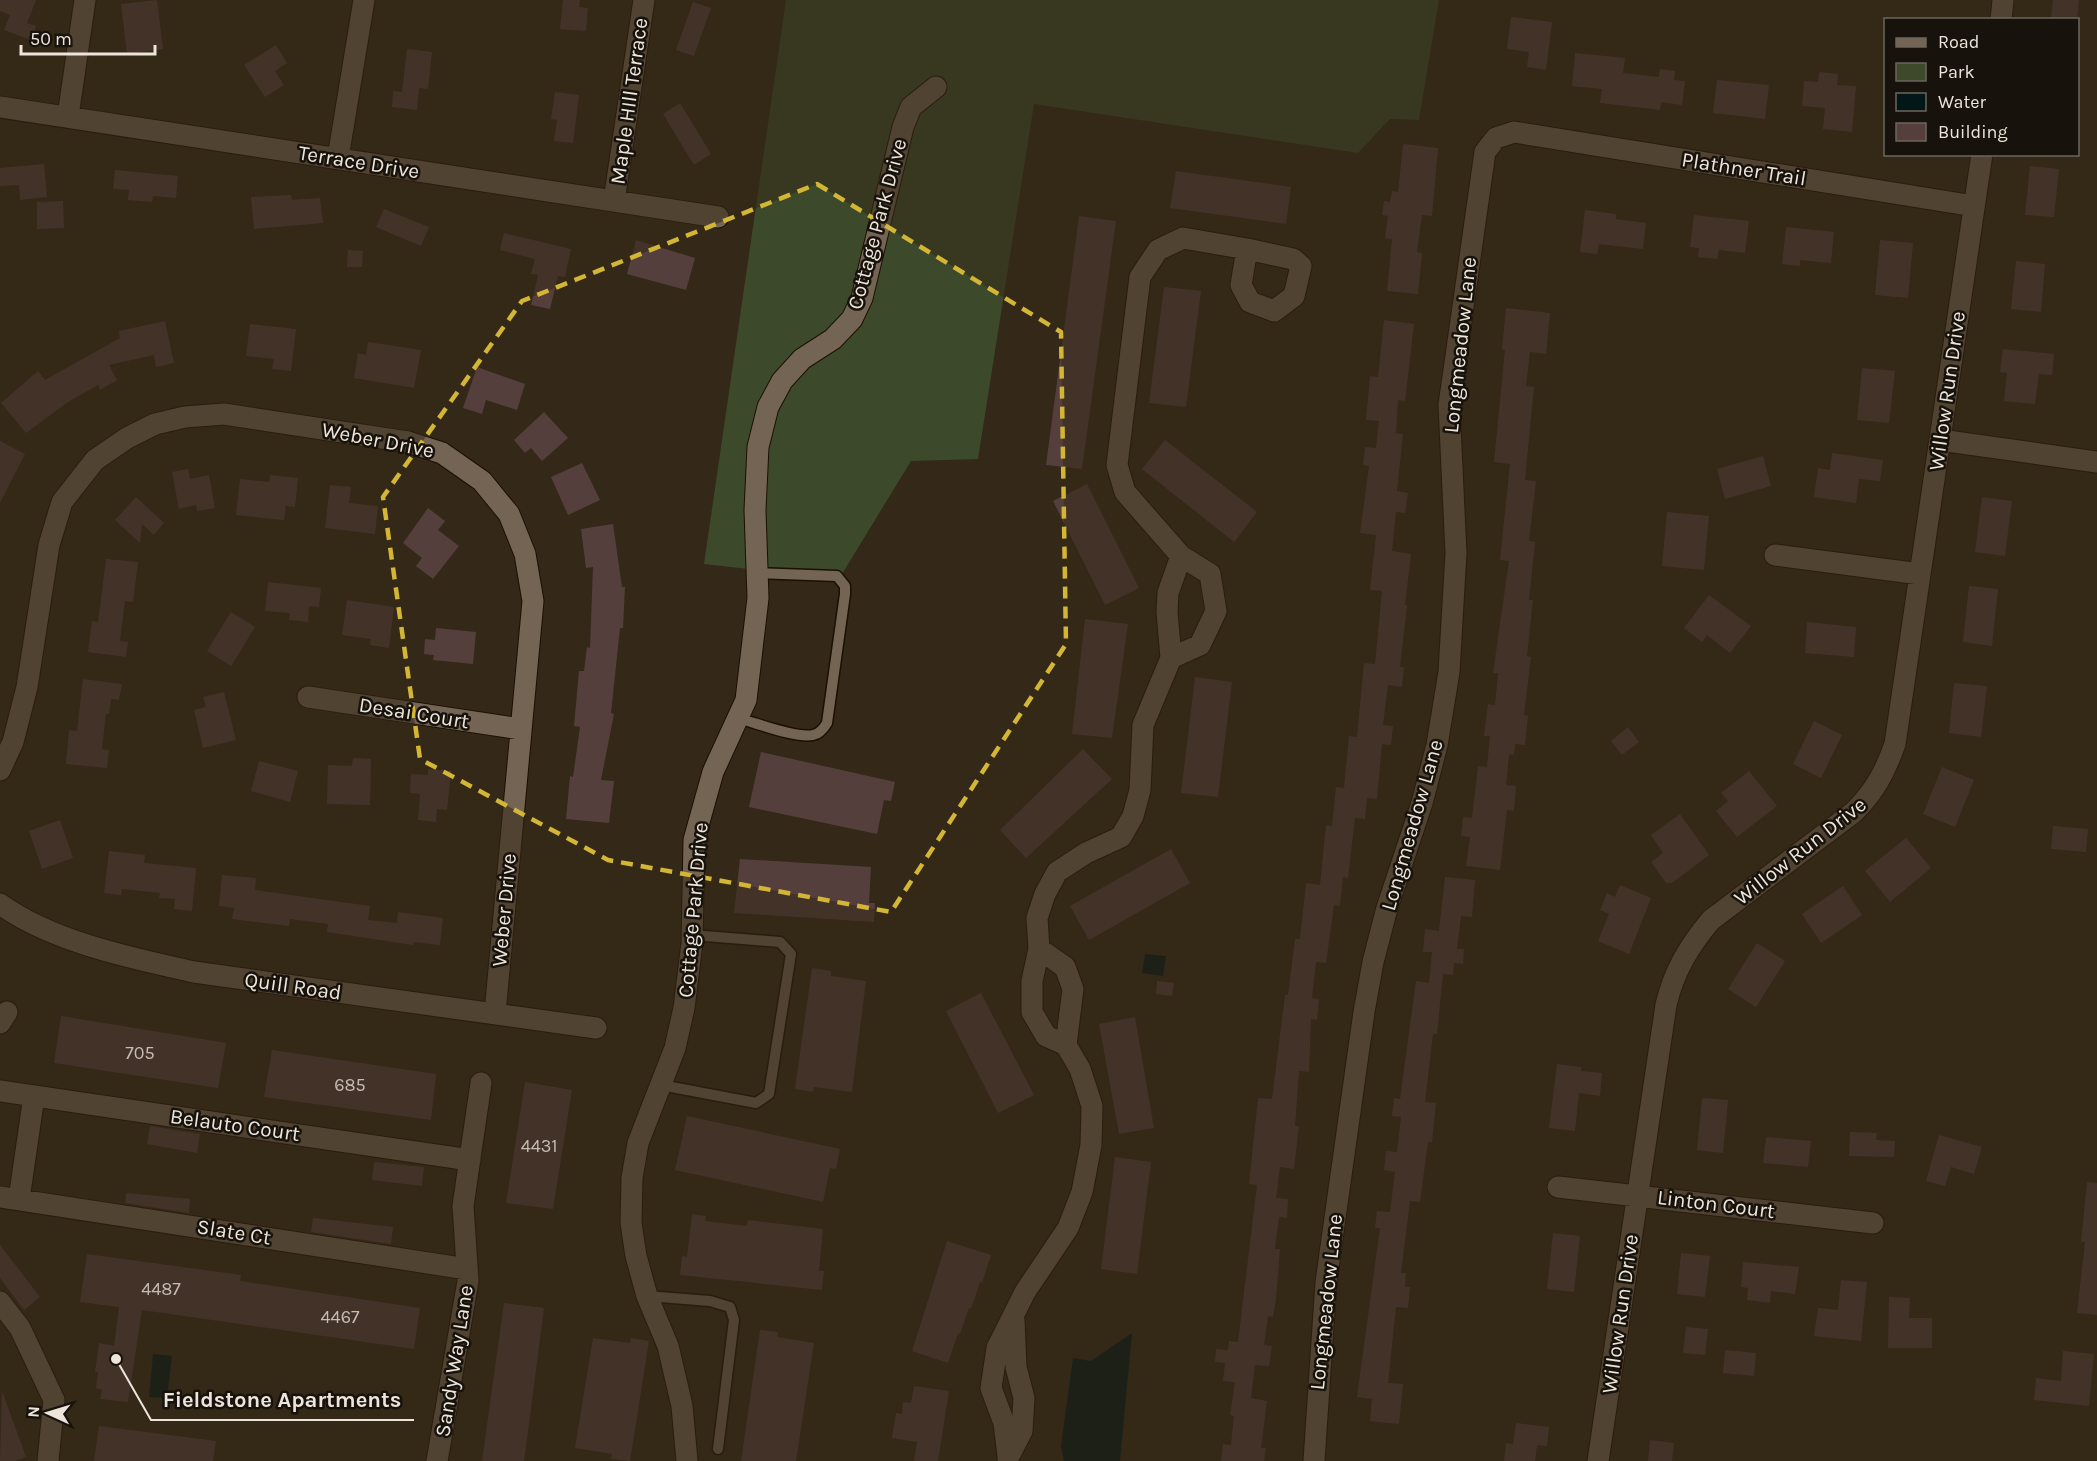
<svg xmlns="http://www.w3.org/2000/svg" width="2097" height="1461" font-family="Karla,sans-serif">
	<rect width="100%" height="100%" fill="#342818"/>
	<path fill="#3d492b" d="M786,0H1439L1419,120L1390,119L1358,153L1034,104L978,459L911,461L839,579L704,564Z"/>
	<path fill="#021818" d="M1145,954L1166,956L1163,976L1142,973Z
		M1132,1333L1120,1461H1064L1061,1446L1073,1358L1091,1361Z
		M153,1354L172,1356L167,1398L149,1397Z"/>
	<path fill="#553f3d" d="M0,0H36L27,23L36,26L31,40L4,30L10,15L0,11Z
		M157,0L163,49L127,54L121,4Z
		M563,0H580L579,7L588,8L586,31L560,29Z
		M2053,0H2079L2077,20L2051,18Z
		M693,2L711,8L694,56L676,50Z
		M1511,17L1552,22L1546,70L1527,67L1529,52L1507,49Z
		M276,45L287,63L275,71L284,85L265,97L244,65Z
		M407,49L432,52L428,89L419,88L417,110L392,107L393,91L402,92Z
		M1575,53L1625,58L1623,73L1659,77L1660,69L1675,71L1674,80L1685,81L1682,105L1661,102L1660,110L1600,103L1602,89L1572,86Z
		M1819,72L1838,74L1837,85L1856,86L1852,132L1823,129L1825,108L1802,106L1804,81L1818,82Z
		M1717,80L1769,85L1765,119L1713,113Z
		M555,92L579,95L573,143L554,141L557,120L551,119Z
		M680,103L711,154L694,165L663,114Z
		M1403,144L1438,148L1432,216L1422,215L1417,252L1422,253L1418,294L1387,291L1392,239L1385,238L1388,216L1382,215L1384,201L1390,202L1392,191L1398,192Z
		M44,164L47,197L20,200L19,185L0,186V168Z
		M2030,166L2059,169L2054,217L2025,215Z
		M115,170L178,176L176,198L153,196L152,202L128,200L129,190L113,189Z
		M1176,171L1291,187L1286,224L1170,208Z
		M291,195L292,200L320,198L323,223L254,229L251,197Z
		M63,201L64,228L37,229V202Z
		M384,209L429,227L421,246L376,227Z
		M1585,210L1616,214V219L1646,223L1643,249L1599,244L1597,254L1580,252Z
		M1694,215L1749,221L1745,253L1719,250L1717,259L1698,257L1699,248L1690,247Z
		M1079,216L1116,221L1082,469L1046,465Z
		M1786,227L1834,232L1831,263L1800,260V266L1782,264Z
		M504,233L571,249L565,277L558,276L550,309L531,305L538,275L531,274L535,259L500,250Z
		M636,240L695,258L686,290L627,274Z
		M1880,240L1913,243L1908,298L1875,295Z
		M348,250L363,251L362,267H347Z
		M2016,261L2045,264L2041,312L2011,309Z
		M1164,287L1201,291L1186,407L1149,403Z
		M1506,308L1550,313L1546,354L1530,352L1526,386L1534,387L1525,480L1536,481L1529,541L1535,542L1529,600H1533L1527,656L1531,657L1524,715L1528,716L1525,745L1515,744L1514,755L1509,754L1506,785L1516,786L1514,811L1507,810L1500,870L1466,866L1470,837L1461,836L1463,817L1472,818L1478,766L1487,767L1490,736H1484L1488,704L1495,705L1498,673H1493L1509,561L1500,560L1510,464L1494,462L1505,350L1502,349Z
		M1384,320L1414,324L1405,401L1398,400L1396,433L1403,434L1397,491L1408,493L1405,513L1396,512L1392,551L1411,554L1405,605H1407L1400,667H1404L1402,687L1388,685L1383,725L1393,726L1391,745L1382,744L1377,799L1367,798L1365,819L1355,818L1348,878L1343,877L1340,906L1334,905L1326,963L1316,962L1312,998L1319,999L1317,1020L1311,1019L1309,1072L1299,1071L1295,1126H1299L1294,1169L1280,1167L1276,1198L1288,1199L1287,1218L1279,1217L1275,1249H1280L1276,1299L1273,1317L1268,1316L1264,1345L1272,1346L1269,1366L1255,1365L1251,1398L1267,1401L1261,1448H1266L1264,1461H1221L1223,1444L1231,1445L1234,1416L1230,1415L1235,1382L1223,1381L1225,1363L1215,1362L1216,1349L1228,1350L1229,1341L1238,1342L1257,1185L1249,1184L1258,1098L1272,1099L1285,995H1288L1295,939H1300L1306,883L1320,885L1326,825L1332,826L1336,787L1344,788L1349,736L1357,737L1364,663L1375,664L1382,591L1370,590L1376,535L1360,533L1369,466L1363,465L1365,447L1376,448L1379,421L1366,420L1370,376L1378,377Z
		M165,321L174,363L156,367L154,355L109,365L117,380L100,390L98,385L68,402L26,433L1,403L38,371L45,380L120,338L119,331Z
		M250,324L296,329L291,371L272,369L274,359L246,356Z
		M368,342L421,350L414,388L354,378L358,353L366,355Z
		M2003,349L2054,354L2052,375L2039,374L2035,404L2004,401L2007,373L2000,372Z
		M477,367L525,384L517,410L486,400L482,414L463,408Z
		M1862,368L1895,371L1889,423L1857,420Z
		M544,412L568,438L542,461L531,448L525,453L514,440Z
		M1165,440L1257,512L1234,542L1142,469Z
		M0,441L25,454L0,503Z
		M1832,453L1883,460L1880,481L1859,479L1856,503L1814,497L1818,468L1830,470Z
		M1763,456L1771,486L1725,499L1717,469Z
		M582,463L600,500L568,515L551,477Z
		M188,469L190,479L209,475L215,508L197,511L196,505L179,509L172,472Z
		M270,475L298,478L295,507L286,506L284,520L236,515L240,479L269,482Z
		M1087,484L1139,588L1105,605L1053,501Z
		M330,485L351,487L349,503L378,506L375,534L325,528Z
		M136,497L164,523L154,535L142,524L140,543L115,520Z
		M1982,497L2012,501L2005,556L1975,552Z
		M428,508L445,521L438,530L459,546L433,579L416,566L422,558L403,543Z
		M1667,512L1709,516L1704,570L1662,566Z
		M613,524L622,587H625L623,628H620L611,713L614,714L601,780L614,781L609,823L566,819L570,776L573,777L580,727L574,726L579,671H584L587,647L590,648L593,567L586,568L581,529Z
		M106,559L138,562L133,602L125,601L120,641L128,642L126,657L88,652L92,621L98,622Z
		M268,582L321,588L319,607L309,606L308,622L289,620L290,613L265,611Z
		M1969,586L1998,589L1992,646L1963,642Z
		M1709,595L1751,626L1730,653L1707,635L1702,642L1684,628Z
		M347,600L394,607L389,648L370,645L371,639L342,635Z
		M231,612L255,627L231,666L207,651Z
		M1085,619L1128,624L1112,738L1072,734Z
		M1807,622L1856,627L1854,657L1805,653Z
		M436,628L476,632L473,664L433,660L434,655L424,654L425,639L435,640Z
		M1195,677L1232,682L1218,797L1181,793Z
		M83,679L122,684L119,700L111,699L109,714H106L102,749L109,750L107,768L66,764L69,730L77,731Z
		M1954,683L1987,686L1981,737L1949,733Z
		M224,692L236,740L203,748L194,710L206,707L203,697Z
		M1814,721L1842,735L1821,778L1793,764Z
		M1628,727L1639,742L1622,755L1611,741Z
		M1083,749L1112,779L1026,858L1000,830Z
		M761,752L895,782L891,801L884,800L877,834L749,807Z
		M353,758L371,759L370,805L327,804L328,765L352,766Z
		M259,761L298,771L290,802L251,791Z
		M1942,767L1974,780L1955,827L1923,814Z
		M428,769L451,771L447,810L437,809L436,822L418,820L420,794L410,793L411,774L428,775Z
		M1749,771L1777,806L1737,837L1716,811L1728,801L1721,793Z
		M1680,814L1709,855L1672,883H1666L1651,862L1663,853L1651,835Z
		M60,820L73,858L42,869L29,831Z
		M2053,826L2088,829L2086,852L2051,849Z
		M1906,838L1931,868L1890,902L1865,871Z
		M1171,849L1190,883L1089,940L1070,906Z
		M109,851L145,855L144,863L196,868L192,911L174,909L175,899L159,898L160,893L122,889L121,895L104,893Z
		M740,859L871,867L869,903H875L874,922L734,913Z
		M222,875L256,878L255,890L370,906L368,920L397,923L398,912L443,918L440,945L414,942L413,945L327,932L328,924L290,919L289,926L232,919L234,908L219,906Z
		M1445,877L1475,880L1472,917L1461,916L1457,949H1464L1463,964L1454,963L1453,975L1443,974L1437,1034H1433L1425,1102L1436,1103L1432,1142H1428L1420,1202L1410,1201L1401,1273H1406L1405,1287H1410L1408,1308L1396,1307L1388,1383L1403,1384L1399,1424L1370,1421L1372,1399L1357,1397L1380,1228H1375L1377,1211L1390,1212L1395,1172L1384,1170L1386,1151L1397,1152L1401,1117L1392,1116L1394,1098L1400,1099L1416,981L1429,983L1432,952H1423L1425,929L1439,931Z
		M1620,885L1651,898L1629,954L1598,941L1609,914L1600,910L1607,893L1615,897Z
		M1843,886L1862,915L1821,943L1802,914Z
		M1757,943L1785,961L1756,1007L1728,989Z
		M812,968L831,971V976L866,981L852,1092L814,1087L813,1092L795,1089Z
		M1157,981L1174,983L1172,996L1156,994Z
		M981,993L1034,1095L998,1113L946,1011Z
		M61,1016L226,1043L218,1088L54,1063Z
		M1135,1017L1154,1128L1119,1134L1099,1024Z
		M272,1050L436,1074L431,1120L264,1097Z
		M1557,1064L1581,1067V1071L1602,1073L1600,1096L1579,1093L1575,1131L1549,1128Z
		M525,1082L572,1090L553,1209L506,1203Z
		M1702,1098L1728,1100L1723,1153L1697,1150Z
		M687,1116L840,1149L836,1169L830,1168L823,1202L675,1170Z
		M150,1126L200,1134L197,1153L147,1144Z
		M1850,1132L1877,1133L1876,1140L1895,1141L1894,1157L1849,1156Z
		M1939,1135L1982,1147L1974,1174L1951,1167L1945,1186L1926,1181Z
		M1766,1137L1811,1141L1808,1167L1763,1163Z
		M1115,1157L1151,1162L1137,1274L1101,1269Z
		M374,1162L424,1167L422,1186L372,1180Z
		M2087,1182L2097,1183V1315L2077,1313L2085,1242H2081Z
		M126,1193L190,1199L189,1213L125,1203Z
		M692,1214L706,1216L705,1221L747,1226L748,1220L823,1229L819,1271H824L822,1290L680,1275L682,1256L687,1257Z
		M313,1218L393,1227L391,1244L311,1232Z
		M1553,1233L1580,1236L1574,1292L1547,1289Z
		M947,1241L991,1255L982,1283L980,1282L971,1309L969,1308L960,1334L958,1333L948,1363L912,1351Z
		M0,1245L40,1297L24,1310L0,1278Z
		M1681,1253L1710,1256L1705,1297L1677,1294Z
		M87,1254L241,1275L240,1281L420,1308L414,1349L142,1310L128,1402L100,1399L102,1390L96,1388L98,1372H95L99,1343L114,1346L119,1307L80,1302Z
		M1743,1262L1799,1267L1795,1294L1771,1291L1770,1303L1747,1300L1748,1288L1741,1287Z
		M1841,1280L1867,1282L1861,1341L1814,1336L1818,1308L1838,1310Z
		M1889,1297L1910,1298L1909,1318H1932V1348H1888Z
		M504,1303L544,1308L529,1424L524,1461H482Z
		M1686,1327L1708,1329L1705,1355L1683,1353Z
		M760,1330L778,1332L777,1337L814,1343L796,1461H741Z
		M593,1338L630,1343L631,1338L649,1341L630,1461L611,1459L612,1454L575,1448Z
		M1725,1350L1756,1353L1754,1376L1723,1373Z
		M2063,1351L2094,1354L2089,1406L2034,1400L2036,1378L2061,1381Z
		M914,1386L949,1391L938,1461H914L917,1442L892,1438L896,1413L902,1414L903,1402L911,1403Z
		M2,1391L26,1457L15,1461H0Z
		M1516,1423L1549,1427L1547,1446L1537,1445L1535,1461H1504L1506,1443L1513,1444Z
		M99,1426L216,1441L213,1461H94Z
		M1650,1440L1674,1443L1672,1461H1648Z"/>
	<g fill="none" stroke-linecap="round" stroke-linejoin="round">
		<defs>
			<path id="lane" d="M737,718C754,722 797,739 813,735C820,734 824,728 827,723L845,594V586L837,576L757,573
				M661,1085L756,1103L769,1094L791,954L780,942L692,935
				M647,1296L710,1301L730,1307L734,1320L718,1449"/>
			<path id="street" d="M2001,20L2003,0
				M0,107L718,217
				M68,116L85,0
				M338,158L364,0
				M614,201L644,0
				M1940,440L2097,462
				M1775,555L1920,574
				M1171,658L1200,645L1216,611L1210,574L1181,556L1125,492L1117,465L1140,277L1158,250L1183,238L1247,249L1241,285L1250,302L1274,311L1294,296L1301,266L1293,259L1247,249
				M308,697L520,729
				M0,770L13,742L27,687L49,545L62,502L95,460L127,438L155,424L185,417L224,414L408,442L442,453L482,481L509,514L525,554L533,601L495,1013
				M0,904C53,942 131,958 194,972L596,1028
				M1039,949L1065,967L1073,989L1066,1045
				M0,1023L7,1012
				M0,1091L470,1160
				M1558,1187L1873,1223
				M0,1197L467,1269
				M19,1199L34,1096
				M0,1302L20,1328L54,1400L48,1461
				M1008,1456L1004,1423L991,1388L997,1348L1025,1292L1068,1228L1082,1192L1091,1145L1092,1106L1080,1069L1066,1045L1046,1036L1032,1012V981L1039,949L1037,918L1045,894L1057,872L1086,853L1121,837L1133,816L1140,790L1143,725L1171,658L1167,612L1168,593L1181,556
				M1008,1458L1022,1431L1024,1398L1016,1367L1014,1320
				M437,1461L468,1281L463,1206L481,1083
				M687,1461L682,1406L668,1346L647,1296L636,1256L631,1223L632,1178L638,1143L675,1048L684,1008L692,943L694,840L713,772L746,700L758,598L755,510L758,447L768,407L782,381L802,359L833,339L852,319L862,298L903,127L911,107L936,87
				M1314,1461L1326,1282L1364,1012L1373,962L1387,908L1422,803L1437,745L1449,672L1456,553L1449,405L1485,152L1496,138L1514,132L1974,206
				M1598,1461L1666,1005C1674,971 1689,946 1711,920L1854,812C1875,791 1885,772 1895,744L1982,154"/>
		</defs>
		<use href="#lane" stroke="#1c1003" stroke-width="13"/>
		<use href="#street" stroke="#1c1003" stroke-width="23"/>
		<use href="#lane" stroke="#736453" stroke-width="10"/>
		<use href="#street" stroke="#736453" stroke-width="21"/>
	</g>
	<path d="M0 0H2097V1461H0ZM817,184L1061,332L1066,644L891,912L608,860L420,759L383,497L522,301Z" fill="#342818" fill-opacity=".55" fill-rule="evenodd"/>
	<path fill="none" stroke="#d3b635" stroke-width="4.5" stroke-dasharray="12 8" stroke-linejoin="round" d="M817,184L1061,332L1066,644L891,912L608,860L420,759L383,497L522,301Z"/>
	<g text-anchor="middle" stroke-width="5" stroke-linejoin="round" paint-order="stroke">
		<g font-size="18" fill="#c7bcb4">
			<text x="140" y="1059">705</text>
			<text x="350" y="1091">685</text>
			<text x="539" y="1152">4431</text>
			<text x="161" y="1295">4487</text>
			<text x="340" y="1323">4467</text>
		</g>
		<g font-size="21" fill="#ede5db" stroke="#17120b">
			<text transform="translate(629 101) rotate(-82)" y="7">Maple HIll Terrace</text>
			<text transform="translate(359 162) rotate(9)" y="7">Terrace Drive</text>
			<text transform="translate(1744 169) rotate(9)" y="7">Plathner Trail</text>
			<text transform="translate(877 224) rotate(-75)" y="7">Cottage Park Drive</text>
			<text transform="translate(1460 345) rotate(-84)" y="7">Longmeadow Lane</text>
			<text transform="translate(1947 391) rotate(-82)" y="7">Willow Run Drive</text>
			<text transform="translate(378 440) rotate(11)" y="7">Weber Drive</text>
			<text transform="translate(414 713) rotate(9)" y="7">Desai Court</text>
			<text transform="translate(1412 825) rotate(-74)" y="7">Longmeadow Lane</text>
			<text transform="translate(1800 851) rotate(-38)" y="7">Willow Run Drive</text>
			<text transform="translate(504 910) rotate(-85)" y="7">Weber Drive</text>
			<text transform="translate(693 910) rotate(-85)" y="7">Cottage Park Drive</text>
			<text transform="translate(293 986) rotate(8)" y="7">Quill Road</text>
			<text transform="translate(235 1125) rotate(8)" y="7">Belauto Court</text>
			<text transform="translate(1716 1204) rotate(7)" y="7">Linton Court</text>
			<text transform="translate(234 1232) rotate(9)" y="7">Slate Ct</text>
			<text transform="translate(1326 1302) rotate(-84)" y="7">Longmeadow Lane</text>
			<text transform="translate(1620 1314) rotate(-82)" y="7">Willow Run Drive</text>
			<text transform="translate(454 1361) rotate(-81)" y="7">Sandy Way Lane</text>
		</g>
	</g>
	<path fill="none" stroke="#ede5db" stroke-width="2" d="M116 1359L151 1420H414"/>
	<circle fill="#ede5db" stroke="#17120b" stroke-width="2" cx="116" cy="1359" r="6"/>
	<g font-size="22" text-anchor="middle" font-weight="bold" fill="#ede5db" stroke="#17120b" stroke-width="5" stroke-linejoin="round" paint-order="stroke">
		<text x="282" y="1407">Fieldstone Apartments</text>
	</g>
	<rect x="1884" y="18" width="195" height="138" fill="#17120b" stroke="#6d665e" stroke-width="1.5"/>
	<rect x="1896" y="38" width="30" height="9" fill="#736453" stroke="#6d665e" stroke-width="1.5"/>
	<text x="1938" y="48" font-size="18" fill="#ede5db">Road</text>
	<rect x="1896" y="63" width="30" height="18" fill="#3d492b" stroke="#6d665e" stroke-width="1.5"/>
	<text x="1938" y="78" font-size="18" fill="#ede5db">Park</text>
	<rect x="1896" y="93" width="30" height="18" fill="#021818" stroke="#6d665e" stroke-width="1.5"/>
	<text x="1938" y="108" font-size="18" fill="#ede5db">Water</text>
	<rect x="1896" y="123" width="30" height="18" fill="#553f3d" stroke="#6d665e" stroke-width="1.5"/>
	<text x="1938" y="138" font-size="18" fill="#ede5db">Building</text>
	<g transform="translate(48 1413) rotate(274)" stroke="#17120b" stroke-width="4.5" paint-order="stroke">
	<path d="M0-4.5L10 22L0 15L-10 22Z" fill="#ede5db"/>
	<text y="-9" font-size="16" font-weight="bold" text-anchor="middle" fill="#ede5db">N</text>
	</g>
	<path d="M21 45v9h134v-9" fill="none" stroke="#ede5db" stroke-width="3"/>
	<text x="30" y="45" font-size="18" fill="#ede5db" stroke="#17120b" stroke-width="4.5" paint-order="stroke">50 m</text>
</svg>
